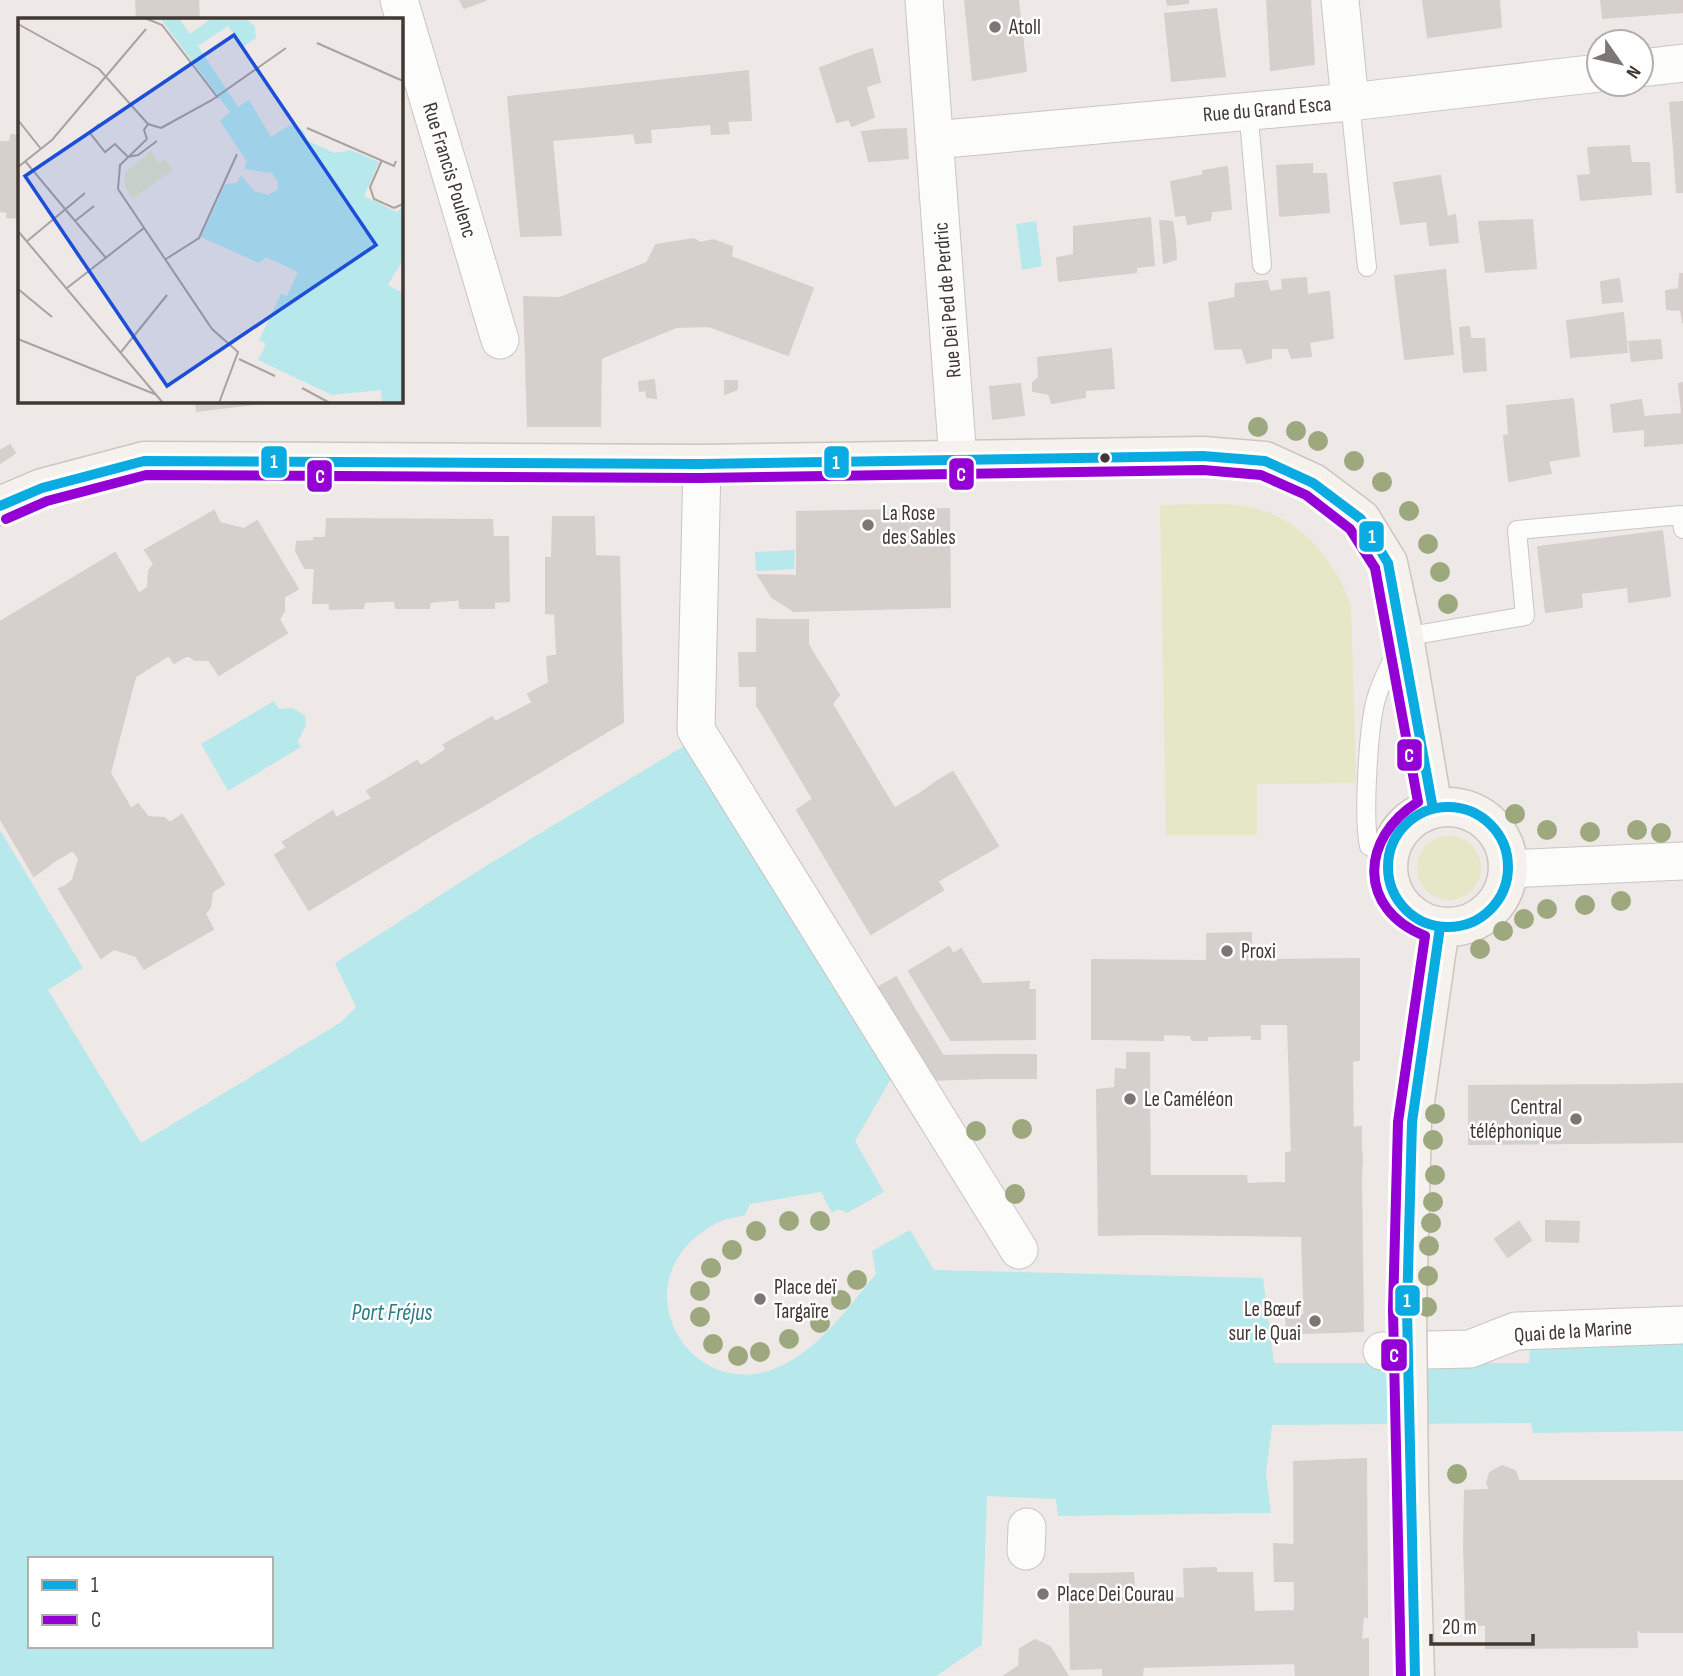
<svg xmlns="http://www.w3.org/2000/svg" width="1683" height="1676" font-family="'Sofia Sans Condensed',sans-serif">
	<rect width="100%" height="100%" fill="#eee9e6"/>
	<path fill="#e5e7c6" d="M1160,505C1185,505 1211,503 1236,505C1292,509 1333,555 1351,605L1356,783L1257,784V835H1166Z
		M1417 868a32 32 0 1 1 64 0a32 32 0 1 1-64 0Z"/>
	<path fill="#b7e8eb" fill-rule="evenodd" d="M1036,221L1042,266L1022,270L1016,224Z
		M795,550L794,569L756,571L755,552Z
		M274,701L279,709L293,708L305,716L306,725L298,741L301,747L228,791L201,744Z
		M694,740L896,1070L855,1141L884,1192L847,1213L839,1209L832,1213L821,1192L750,1204L745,1215C736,1218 723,1219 715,1224C614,1279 690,1409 781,1366C821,1347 848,1307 876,1274L872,1251L910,1230L934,1270L1263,1278L1274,1363H1529L1531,1338L1683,1335V1431L1533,1433L1531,1423L1272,1425L1266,1474L1271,1513L1058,1516L1056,1499L987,1496L982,1645L936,1676H0V830L83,968L48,990L141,1143L340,1023L356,1007L335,963L481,869ZM30,1559H271V1646H30Z"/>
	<path fill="#d6d0cd" stroke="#d6cfcc" stroke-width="2" d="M136,0H198L199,19H137Z
		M460,0H486L464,8Z
		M965,0H1018L1026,71L973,80Z
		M1167,0H1188V3L1168,5Z
		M1267,0H1310L1314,64L1271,70Z
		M1423,0H1499L1501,27L1428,37Z
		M1601,0H1683V12L1603,18Z
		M1216,9L1225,76L1172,81L1165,14Z
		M872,49L880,82L867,86L857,54Z
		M857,54L874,117L852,126L849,119L837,122L820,68Z
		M748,71L751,120L727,121L729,133L712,134L711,124L650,129L651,142L636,143L634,133L552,140L561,235L521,236L508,97Z
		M1683,102V149H1674L1670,103Z
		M906,129L908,158L887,160L878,130Z
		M878,130L887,160L869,161L862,132Z
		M11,135L19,136V218L7,217L8,212L0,211V142H10Z
		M1629,146L1631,163H1649L1651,194L1581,200L1578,176L1591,175L1588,148Z
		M1674,149H1683V192H1677Z
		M1312,164V174H1326L1329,212L1280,216L1277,166Z
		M1227,167L1231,209L1176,216L1171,182L1204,175L1203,171Z
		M1440,176L1447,217L1455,215L1458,242L1430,245L1427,221L1401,224L1394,183Z
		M1211,213L1210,220L1188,224L1186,215Z
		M1150,218L1154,265L1136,267V272L1059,281L1057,258L1074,255V227Z
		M1532,220L1536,268L1486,272L1479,222Z
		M1160,221L1172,222L1175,240L1162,241Z
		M694,239L700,243L713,240L732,247L731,257L813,288L788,355L709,326L676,327L601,358L600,426H528L524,297L560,298L647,263L656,245Z
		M1175,240L1176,259L1164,263L1162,241Z
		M1445,270L1453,354L1405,359L1395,276Z
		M1680,274H1683V323L1681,310L1667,309L1666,291L1679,289Z
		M1306,278L1307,295L1329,292L1333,338L1309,342L1311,356L1292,358L1288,348H1271V358L1247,363L1242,348L1215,349L1209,303L1235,298L1236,284L1267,281L1270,292L1283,290L1282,280Z
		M1619,279L1622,301L1603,303L1601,282Z
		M1623,313L1627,352L1571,357L1567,321Z
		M1469,327L1474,371L1464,372L1460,328Z
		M1471,339H1484L1486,370L1474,371Z
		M1660,340L1662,358L1632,361L1629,342Z
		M1111,349L1114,388L1085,390V397L1052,403L1049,394L1033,391V383L1039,377L1038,358Z
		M654,380L656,398L647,397L646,390L640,391L639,382Z
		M725,381H737V389L725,394Z
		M1683,383V443L1645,446V429L1614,432L1611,405L1641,400L1644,417L1682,414L1679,384Z
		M1020,384L1024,415L993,419L990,387Z
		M1573,399L1579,456L1548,461L1551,473L1509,481L1504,436L1509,435L1507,406Z
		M196,401H277L197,411Z
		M10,445L15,453L0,463V451Z
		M949,509L950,607L794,611L772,597L758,575L797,576V512Z
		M214,511L220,523L244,529L257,521L298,589L284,597V611L279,619L287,633L219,675L209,660H195L188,655L174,663L169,655L135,677L110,773L131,809L138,804L148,817L164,818L170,823L182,815L224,884L212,892L210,907L205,914L213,929L144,969L136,956L114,949L108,953L66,886L73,880L79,859L73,850L53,862L0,781V622L115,553L139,594L148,587L149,571L154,564L145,550Z
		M553,517H594L595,556L619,557L623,722L481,807L449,755L498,726L495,722L559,689L555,614H558L557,557H552Z
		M327,519L492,520L493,537L326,538Z
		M1662,531L1670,596L1629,602L1628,587L1581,593L1582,607L1546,612L1538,547Z
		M508,537L509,601L494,602V597L429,602L430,599L364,602L365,599H329V603H313L315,568H305L296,551L297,542L314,541V538Z
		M557,557L558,614L546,613V558Z
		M494,597V608H460L459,598Z
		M394,598L430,599L429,608H396Z
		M329,599H365L363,608L330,609Z
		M757,619L771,620V694L757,705Z
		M771,620H808V644L814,655L806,661L819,685H833L839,695L832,704L943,890L871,934L797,810L813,799L757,705L771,694Z
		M739,653H757V686H740Z
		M558,655L559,689L533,704L528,694L549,683L547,657Z
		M814,655L833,685H819L806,661Z
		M492,717L498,726L449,755L444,745Z
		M446,750L481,807L454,822L421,766Z
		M417,761L424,770L374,800L371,797L367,791Z
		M424,770L454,822L309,910L275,855L286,848L289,851L337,822L336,818Z
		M953,772L998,846L950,874L907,801L921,793L927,802L946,790L939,780Z
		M939,780L946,790L927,802L921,793Z
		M0,781L53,862L34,876L0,818Z
		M907,801L950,874L938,881L895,808Z
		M333,811L337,822L289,851L283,842Z
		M66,886L108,953L101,958L59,889Z
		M1251,933V959L1259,958L1260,1039H1252V1035L1207,1036V1040H1192L1191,1035L1163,1034V1040L1103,1039L1104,1028L1092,1029V1007H1099L1098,990H1092V971L1101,970L1102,960L1207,961V934Z
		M949,947L953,954L961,949L982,984L1029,982L1028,990H1035V1039L951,1040L909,971Z
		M1359,959V1060L1352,1061L1353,1149H1361L1362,1160L1286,1162V1153L1292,1152L1288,1024H1259L1258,960Z
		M1092,960H1102L1101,970L1092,971Z
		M896,977L912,1005L894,1016L877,988Z
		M1092,990H1098L1099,1007H1092Z
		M912,1005L943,1056L929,1075L894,1016Z
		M1104,1028L1103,1039H1092V1029Z
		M1127,1053H1149L1150,1234L1099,1235L1097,1090L1115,1088L1116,1069L1127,1070Z
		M986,1055H1014L1013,1078H986Z
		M986,1055V1078L931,1080L929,1075L943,1056Z
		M1014,1055H1036V1078H1013Z
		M1683,1084V1142L1469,1144V1086L1620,1085V1096H1637V1085Z
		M1620,1085H1637V1096H1620Z
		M1361,1127V1149H1353V1128Z
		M1362,1160L1361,1179L1286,1182V1162Z
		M1149,1176H1246L1247,1184L1361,1179L1363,1331L1305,1333L1302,1236L1150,1234Z
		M1546,1221L1579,1222L1578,1242L1546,1241Z
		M1519,1222L1531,1240L1508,1257L1495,1239Z
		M1286,1315H1305V1333H1287Z
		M1366,1459L1367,1617L1363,1616L1361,1640L1368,1639V1676H1296L1295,1663L1103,1668L1102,1599L1253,1598L1254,1612L1295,1611L1294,1462Z
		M1502,1466L1515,1471L1519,1482L1506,1481L1499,1489H1490L1487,1483L1490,1473Z
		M1506,1481H1683V1632H1641L1636,1626L1637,1647L1486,1648V1625H1466L1465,1578L1482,1579L1481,1546L1464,1547L1465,1491L1499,1489Z
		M1274,1544L1295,1545V1581H1275Z
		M1481,1546L1482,1579L1465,1578L1464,1547Z
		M1216,1568L1217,1597L1185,1598L1184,1569Z
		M1133,1573L1135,1599H1102L1101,1574Z
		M1217,1573H1252L1253,1598L1217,1597Z
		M1070,1574H1101L1102,1615L1070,1616Z
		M1102,1615L1103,1668L1071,1669L1070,1616Z
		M1035,1640L1050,1647L1068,1676H1004L1019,1666L1020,1649Z
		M1143,1667L1142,1676H1103V1668Z"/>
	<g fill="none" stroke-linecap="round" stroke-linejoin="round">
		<defs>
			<path id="lane" d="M1350,102L1367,267
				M1248,109L1262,265
				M1388,856L1369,846C1363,819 1368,723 1377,696C1383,676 1395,656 1404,637L1525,616L1517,530L1681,515L1683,529"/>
			<path id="street" d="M399,0L500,340
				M924,0L958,460
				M1340,0L1350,102
				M1641,68L1683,63
				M934,140L1350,102L1599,73
				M702,464L696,730L1019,1250
				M1509,869L1683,861
				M1382,1351L1470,1349L1516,1331L1683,1325
				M1026,1551L1027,1527"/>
			<path id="secondary" d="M0,506L42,488L144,461L700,464L1203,456L1265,461L1313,483L1361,519L1388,563L1404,637L1433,809
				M1388 867a60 60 0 1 1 120 0a60 60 0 1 1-120 0Z
				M1407,1310L1412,1122L1440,927
				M1409,1484L1415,1676"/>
		</defs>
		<use href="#lane" stroke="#cac5c2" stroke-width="20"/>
		<use href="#street" stroke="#cac5c2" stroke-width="39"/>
		<use href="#secondary" stroke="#cec5be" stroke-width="41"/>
		<use href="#lane" stroke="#fcfcfb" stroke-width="18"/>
		<use href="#street" stroke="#fcfcfb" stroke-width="37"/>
		<use href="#secondary" stroke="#f5f1ed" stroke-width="38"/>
		<defs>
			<path id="secondary-bridge" d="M1407,1310L1409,1484"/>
		</defs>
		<use href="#secondary-bridge" stroke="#cec5be" stroke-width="41" stroke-linecap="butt"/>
		<use href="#secondary-bridge" stroke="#f5f1ed" stroke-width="38"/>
		<defs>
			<path id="bus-1" d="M0,506L42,488L144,461L700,464L1203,456L1265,461L1313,483L1361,519L1388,563L1433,809
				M1388 867a60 60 0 1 1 120 0a60 60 0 1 1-120 0Z
				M1415,1676L1407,1310L1412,1122L1440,927"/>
			<path id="bus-2" d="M6,519L47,501L146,475L700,478L1203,470L1261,475L1306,495L1350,529L1375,568L1418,802C1360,838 1357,909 1425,936L1398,1122L1393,1310L1401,1676"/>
		</defs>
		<use href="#bus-1" stroke="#fff" stroke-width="16"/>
		<use href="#bus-2" stroke="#fff" stroke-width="16"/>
		<use href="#bus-1" stroke="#0aabe0" stroke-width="10"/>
		<use href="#bus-2" stroke="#9400d3" stroke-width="10"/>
	</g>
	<g fill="#9ea87e">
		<circle cx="1258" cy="427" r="10"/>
		<circle cx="1296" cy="431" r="10"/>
		<circle cx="1318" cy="441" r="10"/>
		<circle cx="1354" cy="461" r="10"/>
		<circle cx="1382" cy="482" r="10"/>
		<circle cx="1409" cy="511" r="10"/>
		<circle cx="1428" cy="544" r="10"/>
		<circle cx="1440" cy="572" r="10"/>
		<circle cx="1448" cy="604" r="10"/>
		<circle cx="1515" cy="814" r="10"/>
		<circle cx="1547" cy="830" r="10"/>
		<circle cx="1637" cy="830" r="10"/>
		<circle cx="1590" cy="832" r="10"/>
		<circle cx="1661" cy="833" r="10"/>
		<circle cx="1621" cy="901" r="10"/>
		<circle cx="1585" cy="905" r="10"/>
		<circle cx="1547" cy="909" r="10"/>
		<circle cx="1524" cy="919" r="10"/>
		<circle cx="1503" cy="931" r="10"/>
		<circle cx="1480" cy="949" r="10"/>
		<circle cx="1435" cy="1114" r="10"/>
		<circle cx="1022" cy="1129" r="10"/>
		<circle cx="976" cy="1131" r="10"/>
		<circle cx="1433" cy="1140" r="10"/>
		<circle cx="1435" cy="1175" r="10"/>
		<circle cx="1015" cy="1194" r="10"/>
		<circle cx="1433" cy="1202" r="10"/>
		<circle cx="789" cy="1221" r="10"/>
		<circle cx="820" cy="1221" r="10"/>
		<circle cx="1431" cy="1223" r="10"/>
		<circle cx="756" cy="1231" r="10"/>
		<circle cx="1429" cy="1246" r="10"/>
		<circle cx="732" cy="1250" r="10"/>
		<circle cx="711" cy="1268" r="10"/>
		<circle cx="1428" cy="1276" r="10"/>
		<circle cx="857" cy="1280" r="10"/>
		<circle cx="700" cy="1291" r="10"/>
		<circle cx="841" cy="1300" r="10"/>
		<circle cx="1427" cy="1307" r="10"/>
		<circle cx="700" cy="1317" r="10"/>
		<circle cx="820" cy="1323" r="10"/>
		<circle cx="789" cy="1339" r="10"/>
		<circle cx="713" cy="1344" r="10"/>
		<circle cx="760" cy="1352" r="10"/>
		<circle cx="738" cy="1356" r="10"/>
		<circle cx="1457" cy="1474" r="10"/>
	</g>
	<g fill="#7e7672" stroke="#fff" stroke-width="2.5">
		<circle cx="995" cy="27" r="7"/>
		<circle cx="868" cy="525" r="7"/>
		<circle cx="1227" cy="951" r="7"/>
		<circle cx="1130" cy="1099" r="7"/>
		<circle cx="1576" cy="1119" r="7"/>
		<circle cx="760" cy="1299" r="7"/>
		<circle cx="1315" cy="1321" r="7"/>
		<circle cx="1043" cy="1594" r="7"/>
	</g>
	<circle fill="#423833" stroke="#fff" stroke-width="2.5" cx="1105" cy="458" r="6"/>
	<g text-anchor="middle" stroke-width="5" stroke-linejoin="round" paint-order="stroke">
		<g font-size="21" fill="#423833" stroke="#fff" text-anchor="start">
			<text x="1009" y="34">Atoll</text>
			<text x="882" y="520">La Rose<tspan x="882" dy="24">des Sables</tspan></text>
			<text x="1241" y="958">Proxi</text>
			<text x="1144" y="1106">Le Caméléon</text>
			<text x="1562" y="1114" text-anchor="end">Central<tspan x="1562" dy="24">téléphonique</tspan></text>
			<text x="774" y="1294">Place deï<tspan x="774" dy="24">Targaïre</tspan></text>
			<text x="1301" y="1316" text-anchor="end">Le Bœuf<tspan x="1301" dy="24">sur le Quai</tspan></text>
			<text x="1057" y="1601">Place Dei Courau</text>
		</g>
		<g font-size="21" fill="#423833" stroke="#fff">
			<text transform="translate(1267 109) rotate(-5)" y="7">Rue du Grand Esca</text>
			<text transform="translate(450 170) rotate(73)" y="7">Rue Francis Poulenc</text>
			<text transform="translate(947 300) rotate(-95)" y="7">Rue Dei Ped de Perdric</text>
			<text transform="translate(1573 1331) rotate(-4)" y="7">Quai de la Marine</text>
		</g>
		<g font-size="23" font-style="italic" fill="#287c84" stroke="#fff">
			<text x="392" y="1320">Port Fréjus</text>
		</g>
	</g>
	<g transform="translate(18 18)">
		<rect width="385" height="385" fill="#eee9e6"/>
		<path d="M133,133L141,145L147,141L155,152L114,181L107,168V155Z" fill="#e5e7c6"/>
		<path d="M142,0H161L172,16L194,0H228L237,9L238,20L225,29L210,8L180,28L220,89L231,82L253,119L272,107L285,112L290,123L317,135L333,132L361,144L346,178L379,194L385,189V242L370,267L385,275V385H364L363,372L314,377L240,342L248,326L241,322L263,276L269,278L280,254L248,239L241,245L183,219L207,166L219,165L223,157L236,173L250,177L259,172L260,164L254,155L226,151L229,144L202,103L212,94Z" fill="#b7e8eb"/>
		<path fill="none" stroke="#a9a29e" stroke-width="2" d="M127,0L144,7L200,80M0,6L81,51L130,106M299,25L385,63M0,102L23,131M81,106L72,115L87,134L97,126L110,139L120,137L139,123M143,110L194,82L268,30M289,110L376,148L378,143M129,121L102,147L100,171L194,311L220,334L201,385M129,121L126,112L130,106L143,110M364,142L352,169L356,181L376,190L385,186M7,143L88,240M0,149L34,122L128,11M57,203L76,188M0,213L145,385M8,224L67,175M148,241L181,220L219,136M49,270L126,210M0,271L34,299M0,321L139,377M103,334L149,277M221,341L257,358M284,370L312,385"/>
		<path fill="#1d4ed8" fill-opacity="0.15" stroke="#1d4ed8" stroke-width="3.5" d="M216,17L358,227L149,368L7,158Z"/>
		<rect width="385" height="385" fill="none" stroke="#423833" stroke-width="3.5"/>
	</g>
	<g stroke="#fff" stroke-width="2.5">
		<rect x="260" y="445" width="28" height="34" rx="7" fill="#0aabe0"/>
		<rect x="823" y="445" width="27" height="34" rx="7" fill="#0aabe0"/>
		<rect x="948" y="457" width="27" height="34" rx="7" fill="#9400d3"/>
		<rect x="306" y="459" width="27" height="34" rx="7" fill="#9400d3"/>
		<rect x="1358" y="520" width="27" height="33" rx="7" fill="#0aabe0"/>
		<rect x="1396" y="738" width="27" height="34" rx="7" fill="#9400d3"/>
		<rect x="1394" y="1284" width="27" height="33" rx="7" fill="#0aabe0"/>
		<rect x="1380" y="1338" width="28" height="34" rx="7" fill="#9400d3"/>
	</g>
	<g font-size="19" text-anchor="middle" font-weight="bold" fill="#fff">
		<text x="274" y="468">1</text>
		<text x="836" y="469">1</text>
		<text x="961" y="481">C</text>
		<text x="320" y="483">C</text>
		<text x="1372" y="543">1</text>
		<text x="1409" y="762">C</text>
		<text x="1407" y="1307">1</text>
		<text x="1394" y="1362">C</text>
	</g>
	<rect x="28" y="1557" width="245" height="91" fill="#ffffff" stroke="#b3afad" stroke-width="2"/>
	<rect x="42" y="1580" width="35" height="10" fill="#0aabe0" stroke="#b3afad" stroke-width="2"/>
	<text x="91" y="1592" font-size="21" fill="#423833">1</text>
	<rect x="42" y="1615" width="35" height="10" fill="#9400d3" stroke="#b3afad" stroke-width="2"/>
	<text x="91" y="1627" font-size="21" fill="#423833">C</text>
	<g transform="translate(1620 63) rotate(124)"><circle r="33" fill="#ffffff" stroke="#b3afad" stroke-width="2"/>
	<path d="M0-5L12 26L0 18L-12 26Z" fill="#7e7672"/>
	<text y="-10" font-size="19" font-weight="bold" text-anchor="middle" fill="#423833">N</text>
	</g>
	<path d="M1431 1634v10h102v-10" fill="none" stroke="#423833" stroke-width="3.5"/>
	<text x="1442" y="1634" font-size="21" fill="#423833" stroke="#ffffff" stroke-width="5" paint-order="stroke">20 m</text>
</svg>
